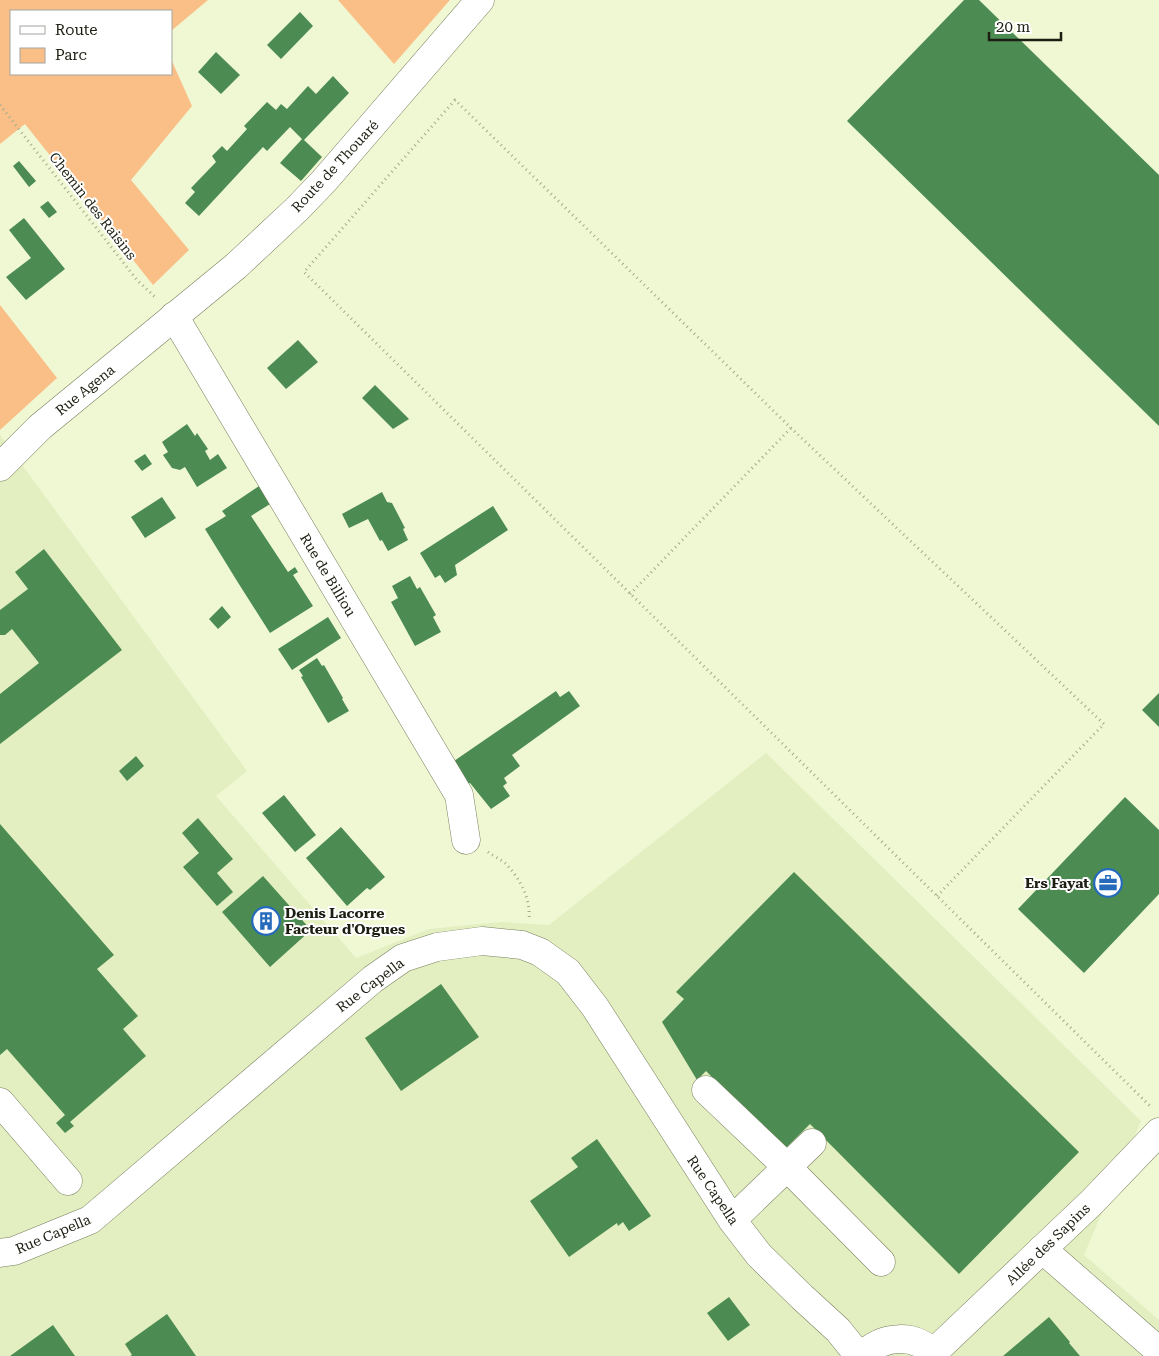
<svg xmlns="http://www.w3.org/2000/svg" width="1159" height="1356" font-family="'Roboto Serif',serif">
	<rect width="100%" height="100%" fill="#eff8d3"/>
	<path fill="#e3eec1" d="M0,435L247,771L216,796L356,958L429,929L501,922L549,925L766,753L1141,1121L1084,1255L1159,1320V1356H0Z"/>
	<path fill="#fabf87" d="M0,0H208L171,31V11H11V74H171V59L192,106L131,180L189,250L153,285L25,124L0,144Z
		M338,0H450L394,64Z
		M0,305L57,378L0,430Z"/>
	<path fill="#4c8c52" d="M964,0H979L1159,175V426L847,121Z
		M300,12L313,26L281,59L267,45Z
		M216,52L240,75L221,94L198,72Z
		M333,76L349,93L304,140L322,157L301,181L280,163L302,139L290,127L267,151L263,147L199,216L185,203L195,192L191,188L216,162L212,156L222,146L227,151L247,129L244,126L267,102L276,110L281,104L287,109L308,86L316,94Z
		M19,161L36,181L29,187L13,166Z
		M48,201L57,212L49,218L40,207Z
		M24,218L65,269L26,300L6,277L31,258L9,230Z
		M298,340L318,362L286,389L267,368Z
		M375,385L409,419L393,429L362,398Z
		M187,424L195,436L197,433L208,449L205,451L210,460L218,454L227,468L197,487L185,467L180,470L172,468L163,455L168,452L162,442Z
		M145,454L152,464L142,471L134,461Z
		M259,486L270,504L251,516L288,572L295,567L298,572L293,575L313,606L270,633L237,581L205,529L226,516L222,511Z
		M382,492L387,502L392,503L405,528L403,529L408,540L388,551L382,540L380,541L368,519L349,528L342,514Z
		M162,497L176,518L145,538L131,517Z
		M493,506L508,530L455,565L457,575L445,583L440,575L435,578L420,553Z
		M44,549L122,650L0,744V694L39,663L12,629L5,635H0V610L28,589L15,572Z
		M410,576L417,589L420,587L436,615L433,617L441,632L415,646L391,602L398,598L392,586Z
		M222,606L231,617L218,629L209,619Z
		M328,617L341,638L292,670L278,649Z
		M317,658L322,666L324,665L343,698L342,699L349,711L328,723L301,677L303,676L299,670Z
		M556,691L560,697L569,691L580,706L512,755L520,766L504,778L507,783L503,786L510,796L491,809L470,783L468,784L454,761Z
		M1159,693V727L1142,710Z
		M136,756L144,766L127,781L119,771Z
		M284,795L316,835L295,852L262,813Z
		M1125,797L1159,830V894L1084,973L1018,909Z
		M198,818L233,859L217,873L233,892L217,906L183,867L199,853L182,833Z
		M0,824L114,955L97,969L138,1016L123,1029L146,1056L70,1122L74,1126L65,1133L56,1123L65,1115L7,1049L0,1055Z
		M341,827L385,877L370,890L367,888L347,906L306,858Z
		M794,872L1079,1152L959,1274L810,1124L784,1150L706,1071L697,1080L662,1022L684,999L676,992Z
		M263,876L311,930L270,967L222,912Z
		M441,984L479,1037L401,1091L365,1038Z
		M597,1139L651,1216L629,1231L623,1222L618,1226L617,1223L569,1257L530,1201L578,1167L571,1158Z
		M729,1297L750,1325L728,1341L707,1313Z
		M167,1314L196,1356H130L132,1355L125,1344Z
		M1049,1317L1070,1342L1069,1343L1080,1356H1003Z
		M53,1325L75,1356H10Z"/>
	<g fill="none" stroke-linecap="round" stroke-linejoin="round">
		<defs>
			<path id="minor" d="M174,316L459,795L466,840
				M706,1090L787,1167L881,1262
				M0,1102L68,1181
				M732,1220L812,1143
				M1042,1249L1159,1351
				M0,1253L14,1251L90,1220L373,979L403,958L437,947L482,941L522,945L540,952L568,972L595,1007L732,1220L759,1255L802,1297L838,1330L859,1356
				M933,1353L1092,1202L1159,1132
				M862,1356C882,1335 916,1332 936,1356"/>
			<path id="major" d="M0,467L40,427L236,266L297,209L324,181L480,0"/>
		</defs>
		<use href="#minor" stroke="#777f5e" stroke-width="29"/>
		<use href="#major" stroke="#777f5e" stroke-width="29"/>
		<path stroke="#a3aa8d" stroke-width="3" stroke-dasharray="1 4" stroke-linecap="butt" d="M0,105L137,280L156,298
			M630,594L791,428
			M488,852C493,856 500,859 505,863C520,878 531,899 529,920
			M937,896L1104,724L791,428L455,100L304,272L1151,1107"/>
		<use href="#minor" stroke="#fff" stroke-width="28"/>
		<use href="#major" stroke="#fff" stroke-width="28"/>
	</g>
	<defs>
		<symbol id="office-ring" viewBox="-11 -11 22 22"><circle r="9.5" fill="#fff" stroke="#256abb" stroke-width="1.5"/><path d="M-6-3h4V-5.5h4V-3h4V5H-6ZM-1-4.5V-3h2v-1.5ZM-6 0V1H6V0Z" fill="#256abb"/></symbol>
		<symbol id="building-ring" viewBox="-11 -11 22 22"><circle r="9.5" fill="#fff" stroke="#256abb" stroke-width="1.5"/><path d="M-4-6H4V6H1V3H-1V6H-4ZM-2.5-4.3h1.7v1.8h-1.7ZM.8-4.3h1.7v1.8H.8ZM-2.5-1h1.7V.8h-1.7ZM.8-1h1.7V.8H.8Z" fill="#256abb"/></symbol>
	</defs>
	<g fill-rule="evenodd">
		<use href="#office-ring" x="1092" y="867" width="32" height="32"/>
		<use href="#building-ring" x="250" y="905" width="32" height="32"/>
	</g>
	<g text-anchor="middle" stroke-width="4" stroke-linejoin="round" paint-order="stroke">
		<g font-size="14" fill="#1b1e10" stroke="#fff">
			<text transform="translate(335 166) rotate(-47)" y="5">Route de Thouaré</text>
			<text transform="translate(93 206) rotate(52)" y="5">Chemin des Raisins</text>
			<text transform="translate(85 390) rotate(-39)" y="5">Rue Agena</text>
			<text transform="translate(328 575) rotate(59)" y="5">Rue de Billiou</text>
			<text transform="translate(370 985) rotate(-37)" y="5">Rue Capella</text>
			<text transform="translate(713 1190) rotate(56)" y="5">Rue Capella</text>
			<text transform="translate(53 1234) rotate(-23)" y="5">Rue Capella</text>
			<text transform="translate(1048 1244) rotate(-44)" y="5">Allée des Sapins</text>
		</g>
		<g font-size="14" font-weight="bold" fill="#1b1e10" stroke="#fff" text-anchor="end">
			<text x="1089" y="888">Ers Fayat</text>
			<text x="285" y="918" text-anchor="start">Denis Lacorre<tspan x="285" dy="16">Facteur d'Orgues</tspan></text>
		</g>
	</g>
	<rect x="10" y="10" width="162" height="65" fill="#ffffff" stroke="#a4a59f"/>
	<rect x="20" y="26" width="25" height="8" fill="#ffffff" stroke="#a4a59f"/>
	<text x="55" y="35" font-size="15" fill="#1b1e10">Route</text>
	<rect x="20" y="48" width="25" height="15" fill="#fabf87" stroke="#a4a59f"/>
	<text x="55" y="60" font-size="15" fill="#1b1e10">Parc</text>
	<path d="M989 32v8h72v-8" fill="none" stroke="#1b1e10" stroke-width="2.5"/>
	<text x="996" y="32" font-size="15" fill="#1b1e10" stroke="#ffffff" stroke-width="4" paint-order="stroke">20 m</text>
</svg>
